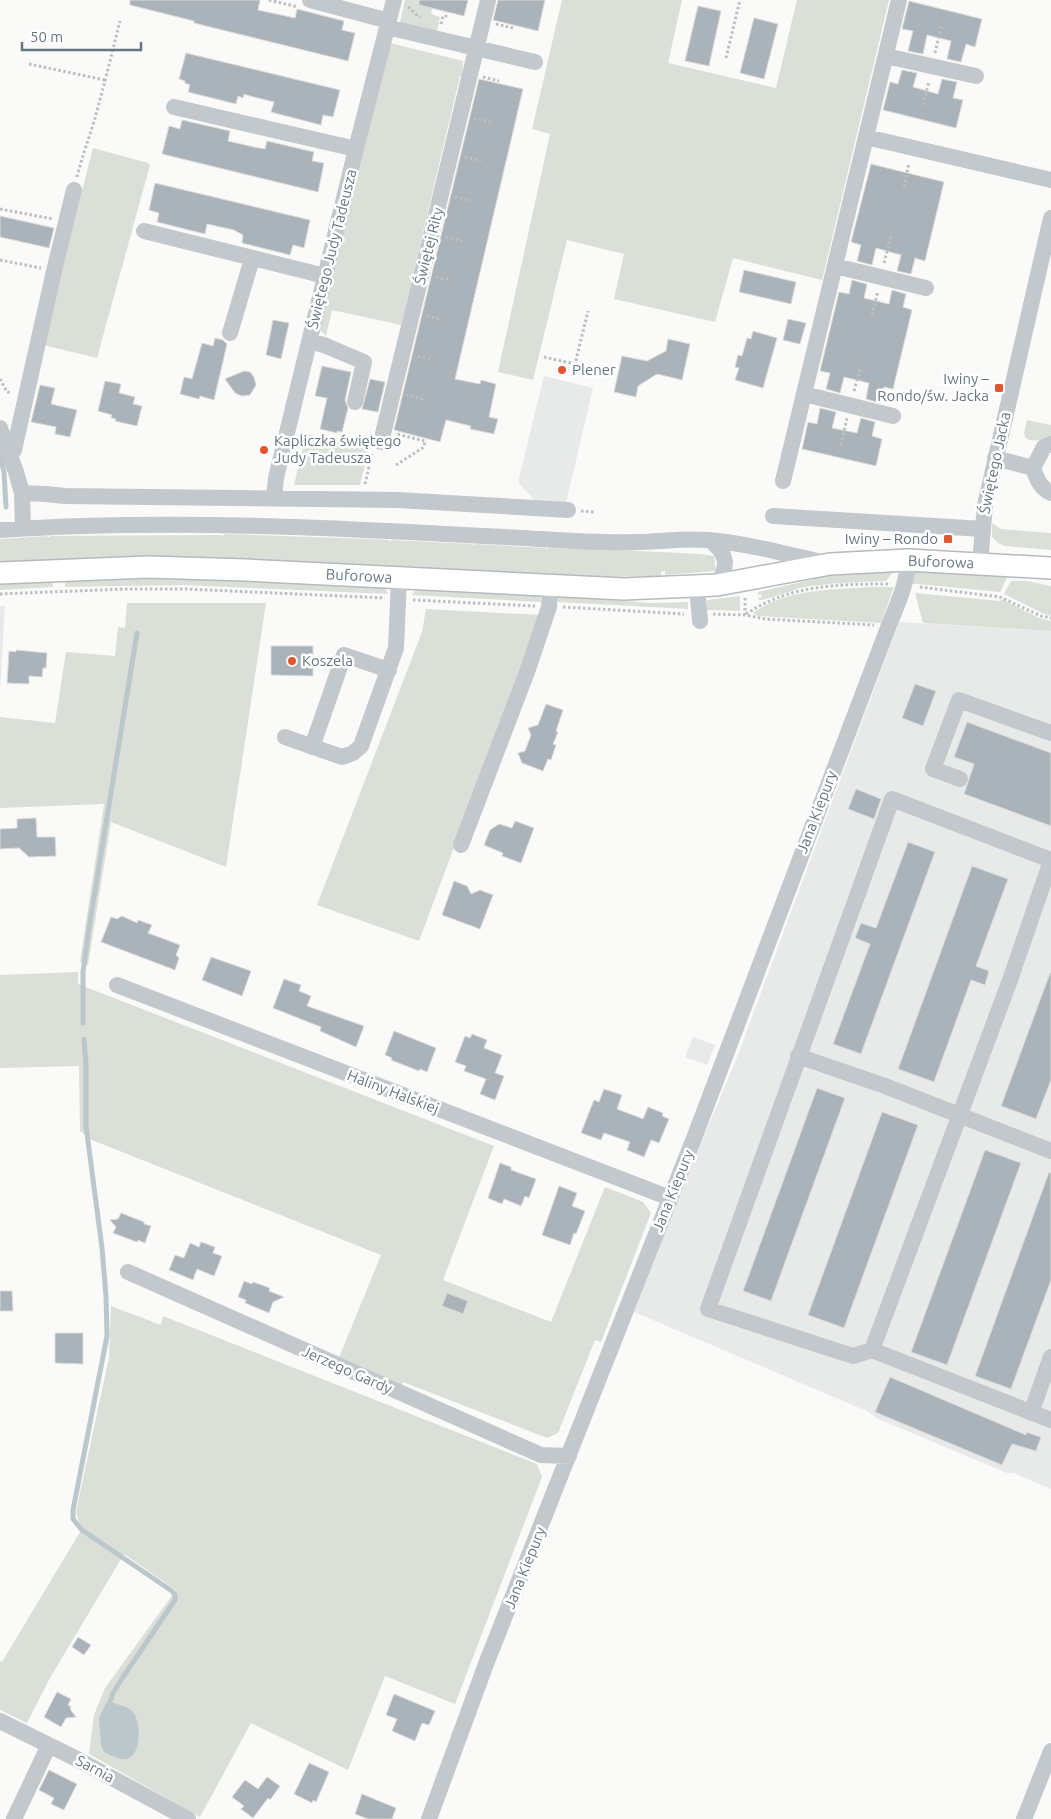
<svg xmlns="http://www.w3.org/2000/svg" width="1051" height="1819" font-family="Ubuntu,sans-serif">
	<rect width="100%" height="100%" fill="#fafaf8"/>
	<path fill="#e8e9e9" d="M544,376L593,388L566,503L536,502L518,482Z
		M0,606H5L0,694Z
		M899,622L1051,631V1489L1013,1473H1007L876,1418L869,1412L634,1312L672,1213L737,1057Z
		M693,1037L715,1045L707,1065L685,1057Z"/>
	<path fill="#dadfd7" d="M405,0H420L432,8L431,14L440,17L436,35L399,26Z
		M562,0H682L668,63L776,88L797,0H889L822,280L733,258L715,322L614,299L624,254L567,240L533,380L498,372L550,134L532,129Z
		M390,43L463,61L462,76H460L401,325L332,310L326,336L320,330Z
		M93,148L148,163L150,165L97,358L43,345Z
		M1027,420L1051,425V441L1029,440L1025,437L1024,433Z
		M306,434L369,448L360,485H294Z
		M992,523L1001,529L1051,533V550L1005,546L998,543L992,537Z
		M225,534L370,539L389,540V542L392,540L472,544L474,546L475,544L545,548L547,550L548,548L576,549L577,548L700,554L714,556L716,571L665,575V571L661,572V576L601,577L176,557L71,559L0,563V539L47,536L48,538L51,536L222,535L223,536Z
		M910,570L995,575L1008,576L1000,592L907,583Z
		M894,571L886,581C859,582 831,583 804,587C792,590 769,600 759,600L758,598L762,597L761,594L758,595V592L841,573Z
		M129,578L224,580L383,588L386,590L388,594L183,585L65,587V582L68,580Z
		M52,581L53,587L0,590V585L4,583Z
		M1011,581H1027L1051,586V616L1042,613L1004,594Z
		M870,587H894L881,623L758,616L753,613C786,589 830,590 870,587Z
		M420,590L540,596L541,602L412,595L415,591Z
		M915,593L1000,601L1002,599L1039,618L1051,621V631L923,623Z
		M560,596L650,603L688,602V609L558,602L555,600V598Z
		M740,596V611L707,610V600Z
		M127,603H266L226,867L111,822L88,965L80,962L104,804L0,808V717L55,723L66,652L115,656L118,627L125,628Z
		M426,609L539,615L537,626L419,941L317,905L422,632Z
		M78,972V984L494,1146L443,1280L551,1322L605,1187L643,1202L651,1213L601,1342L595,1340L558,1433L547,1438L403,1382L400,1388L338,1360L381,1255L92,1140L80,1131L79,1066L0,1068V975Z
		M111,1306L161,1325L163,1316L537,1464L542,1477L455,1704L385,1676L348,1770L251,1723L200,1817L89,1754L94,1715L105,1688L176,1590L124,1554L50,1678L27,1723L0,1710V1661L2,1662L83,1527L79,1523L76,1512L109,1357Z"/>
	<path fill="#bbc7cb" d="M110,1702C116,1704 127,1706 132,1711C142,1721 142,1756 126,1759C119,1760 110,1755 104,1752L101,1745L99,1718L106,1703Z"/>
	<g fill="none" stroke-linecap="round" stroke-linejoin="round">
		<path stroke="#bbc7cb" stroke-width="5" d="M0,455L4,472L6,507
			M83,1023V972L89,928L137,633
			M84,1039L86,1065V1126L102,1248L106,1296L107,1336L73,1510V1519L82,1530L172,1591L175,1595V1600L123,1677L113,1693L110,1702"/>
	</g>
	<path fill="#aab3b9" stroke="#dcdcda" d="M130,0H260L258,10L295,18L297,9L344,21L342,30L355,33L348,61L194,23V21L130,5Z
		M419,0H468L464,16L419,5Z
		M498,0H545L538,31L493,20Z
		M909,1L982,19L975,47L966,44L961,62L947,59L951,41L927,35L923,54L908,51L913,31L902,29Z
		M698,6L721,11L709,66L685,61Z
		M754,18L778,24L764,79L740,73Z
		M186,53L340,90L333,117L323,115L321,125L271,112L274,102L250,96L244,94L243,98L238,96L236,104L188,92L190,85L185,83V81L179,79Z
		M902,70L917,73L913,87L938,94L942,79L957,82L953,98L963,100L956,128L883,110L890,82L898,84Z
		M479,79L523,89L455,379L480,384L481,380L496,384L489,417L498,419L494,434L470,429L471,426L446,420L440,442L394,430Z
		M182,120L230,131L228,141L254,147L265,149L267,141L314,152L312,161L324,163L318,192L162,154L169,126L180,129Z
		M871,164L944,182L925,261L915,258L911,274L897,271L901,255L876,248L872,265L857,261L861,245L851,242Z
		M155,183L310,220L304,248L293,245L290,255L242,243L243,235L234,230L207,224L205,234L157,222L159,213L149,210Z
		M0,216L54,228L49,248L0,237Z
		M744,270L796,282L791,304L739,292Z
		M852,280L867,284L864,298L889,304L892,290L906,294L903,307L912,310L893,389L884,387L880,403L866,399L869,383L844,377L840,393L826,389L830,373L820,371L839,292L849,294Z
		M788,319L806,323L800,344L783,340Z
		M273,320L289,323L281,359L266,355Z
		M753,331L777,338L763,388L735,380L739,368L735,367L738,355L742,356L747,338L751,339Z
		M215,338L223,340L227,344L214,400L200,396L199,399L180,394L184,377L192,379L202,343L213,346Z
		M668,339L690,344L682,380L657,374L638,386L636,397L614,392L622,356L647,361L666,351Z
		M322,366L351,372L345,400L348,408L342,432L337,431V433L320,429L327,398L315,396Z
		M244,371L250,372L254,377L256,385L250,395L242,396L235,393L225,379Z
		M370,379L385,382L378,412L362,409Z
		M105,381L121,384L119,393L135,397L133,404L142,406L137,426L115,421L116,419L111,418L112,415L98,411Z
		M40,385L55,388L51,404L77,410L70,437L55,434L56,427L31,422Z
		M820,408L836,412L832,428L857,433L861,418L875,422L872,436L882,439L876,466L802,449L808,422L817,424Z
		M271,646H313V676L271,675Z
		M16,650L47,653L46,668H43L42,677L29,676V684L7,683L9,651L16,652Z
		M915,684L936,691L923,726L902,718Z
		M546,704L563,710L556,731L558,732L553,744L556,745L551,760L548,759L543,771L522,763L518,753L525,751L531,735L528,728L538,725Z
		M967,722L1051,753V826L964,794L974,764L954,757Z
		M856,789L881,799L874,819L848,809Z
		M36,818L37,837H55L56,856L29,857L19,848L0,849V829L17,828V819Z
		M515,821L534,828L521,863L502,856L503,853L484,845L490,830L499,824L512,828Z
		M908,842L935,852L861,1054L833,1044L870,944L855,938L861,923L876,928Z
		M972,866L1008,879L976,966L989,971L985,985L971,980L934,1082L898,1069Z
		M454,881L467,886L471,894L480,890L493,895L480,929L442,915Z
		M122,916L137,923L138,920L152,925L148,933L180,945L176,955L179,958L175,970L101,942L111,917L117,919Z
		M211,957L251,971L242,996L202,980Z
		M1050,973H1051V1080L1036,1119L1001,1106Z
		M284,979L301,985L299,991L311,996L307,1006L364,1026L356,1047L320,1031L321,1027L273,1008Z
		M394,1031L436,1048L427,1072L420,1069L419,1071L391,1060L392,1058L385,1055Z
		M472,1034L487,1040L484,1048L502,1055L495,1073L504,1076L495,1100L480,1094L486,1079L464,1071L466,1066L455,1062L465,1036L470,1038Z
		M817,1088L845,1098L771,1301L743,1291Z
		M604,1089L622,1095L617,1109L643,1119L648,1107L663,1113L662,1116L669,1119L659,1143L651,1140L644,1157L627,1150L630,1142L604,1133L601,1140L581,1133L594,1100L599,1102Z
		M882,1112L918,1125L844,1328L808,1315Z
		M985,1150L1021,1163L947,1365L911,1352Z
		M500,1163L511,1167V1170L536,1179L529,1198L525,1196L521,1206L504,1199L502,1204L488,1198Z
		M1049,1172L1051,1173V1280L1011,1389L975,1376Z
		M559,1186L577,1193L572,1206L585,1211L576,1234L574,1233L570,1245L542,1235Z
		M121,1213L144,1222V1224L151,1226L145,1243L138,1240L137,1242L113,1233L116,1227L110,1220L118,1219Z
		M201,1242L215,1247L213,1253L222,1256L214,1276L197,1269L193,1280L169,1270L175,1255L184,1258L190,1243L199,1247Z
		M244,1281L252,1284L253,1282L270,1288L269,1291L284,1297L273,1302L269,1313L245,1303L246,1300L238,1297Z
		M0,1291H12L13,1311H0Z
		M447,1293L468,1301L463,1314L442,1306Z
		M55,1333H83V1364L55,1363Z
		M890,1377L1026,1435V1432L1041,1437L1036,1451L1012,1444L1002,1465L875,1412Z
		M78,1637L91,1645L84,1655L72,1647Z
		M57,1692L71,1699L68,1705L71,1707L70,1709L76,1717L66,1718L61,1727L44,1717Z
		M394,1694L435,1711L429,1725L422,1723L415,1741L392,1731L397,1719L386,1715Z
		M309,1763L329,1772L316,1802L313,1800L312,1803L294,1794Z
		M49,1770L77,1784L64,1810L51,1804L54,1798L39,1790Z
		M267,1777L280,1786L270,1800L268,1798L253,1818L241,1809L244,1806L232,1797L245,1780L258,1789Z
		M362,1794L396,1808L392,1819H368L355,1814Z"/>
	<g fill="none" stroke-linecap="round" stroke-linejoin="round">
		<defs>
			<path id="major" d="M0,573L148,567L246,570L624,589L717,585L830,564L908,560L1051,568"/>
		</defs>
		<use href="#major" stroke="#b5babe" stroke-width="24"/>
		<path stroke="#bbbfc2" stroke-width="3" stroke-dasharray="2.5 2.5" stroke-linecap="butt" d="M269,0L298,7
			M408,7L420,18
			M441,24L443,16H446L447,12
			M496,24L513,28
			M935,53L942,23
			M726,58L740,0
			M29,64L105,80
			M483,77L499,81
			M923,105L929,81
			M474,118L490,122
			M465,157L481,161
			M77,177C82,157 89,138 95,118C104,86 112,53 120,21
			M904,187L909,163
			M455,197L471,201
			M0,209L53,219
			M446,237L462,241
			M0,260L41,268
			M884,263L891,236
			M436,277L452,280
			M872,315L878,291
			M427,316L443,320
			M418,356L434,360
			M544,357L575,364L588,311
			M0,379L7,392L11,393
			M854,391L861,366
			M406,395L425,400
			M841,445L847,418
			M396,465L424,447L425,441L397,434
			M365,484L372,454
			M581,511L594,512
			M920,587L1000,597L1041,616L1051,618
			M0,594L125,589H186L385,598
			M745,598V614
			M413,600L535,606
			M563,607L684,614
			M713,614L745,615L765,619L874,625
			M746,614C789,585 838,584 889,584"/>
		<path stroke="#c3c8cc" stroke-width="16" d="M310,0L389,21
			M387,27L535,62
			M886,56L976,76
			M174,107L356,149
			M866,137L1051,180
			M144,231L325,276
			M835,266L926,288
			M230,333L252,259
			M309,341L324,345L364,362L355,402
			M804,394L893,416
			M0,428L16,472L22,493L23,528
			M381,442L488,0
			M10,455L14,450L54,271L74,190
			M995,458L1033,468C1037,479 1040,488 1051,493
			M1033,468L1044,447L1051,444
			M783,481L899,0
			M22,493L46,494L65,496L397,500L568,510
			M274,498L276,478L356,149L394,0
			M773,516L983,529
			M0,530C180,518 361,529 540,539C572,541 604,543 636,542C659,542 683,538 707,540C746,543 786,554 825,563
			M710,540C728,555 729,565 717,585
			M980,563L985,505L1051,218
			M697,586L700,621
			M285,737L342,757L353,753L361,746L396,648L399,578
			M312,747L344,655L389,670
			M960,779L933,769L959,700L1051,733
			M461,845L527,672L549,607L550,586
			M1051,860L892,799L708,1309L853,1356L872,1350L1051,1420
			M117,985L670,1198
			M798,1056L885,1086L1051,1151
			M128,1272L541,1455L569,1456
			M872,1350L1010,980L1051,861
			M1031,1413L1051,1357
			M0,1721L77,1759L188,1819
			M14,1819L49,1745
			M429,1819L486,1664L696,1133L889,625C897,605 908,582 908,560
			M1024,1819L1051,1751"/>
		<use href="#major" stroke="#fff" stroke-width="21"/>
	</g>
	<g fill="#e4572e" stroke="#fff" stroke-width="2">
		<circle cx="562" cy="370" r="5"/>
		<rect x="994" y="383" width="10" height="10" rx="2.5"/>
		<circle cx="264" cy="450" r="5"/>
		<rect x="943" y="534" width="10" height="10" rx="2.5"/>
		<circle cx="292" cy="661" r="5"/>
	</g>
	<g text-anchor="middle" stroke-width="5" stroke-linejoin="round" paint-order="stroke">
		<g font-size="15" fill="#657683" stroke="#fff">
			<text transform="translate(429 246) rotate(-76)" y="5">Świętej Rity</text>
			<text transform="translate(332 249) rotate(-76)" y="5">Świętego Judy Tadeusza</text>
			<text transform="translate(995 463) rotate(-78)" y="5">Świętego Jacka</text>
			<text transform="translate(941 562) rotate(2)" y="5">Buforowa</text>
			<text transform="translate(359 576) rotate(3)" y="5">Buforowa</text>
			<text transform="translate(817 812) rotate(-69)" y="5">Jana Kiepury</text>
			<text transform="translate(393 1092) rotate(21)" y="5">Haliny Halskiej</text>
			<text transform="translate(673 1191) rotate(-68)" y="5">Jana Kiepury</text>
			<text transform="translate(347 1370) rotate(24)" y="5">Jerzego Gardy</text>
			<text transform="translate(525 1568) rotate(-68)" y="5">Jana Kiepury</text>
			<text transform="translate(95 1769) rotate(28)" y="5">Sarnia</text>
		</g>
		<g font-size="15" fill="#657683" stroke="#fff" text-anchor="start">
			<text x="572" y="375">Plener</text>
			<text x="989" y="384" text-anchor="end">Iwiny –<tspan x="989" dy="17">Rondo/św. Jacka</tspan></text>
			<text x="274" y="446">Kapliczka świętego<tspan x="274" dy="17">Judy Tadeusza</tspan></text>
			<text x="938" y="544" text-anchor="end">Iwiny – Rondo</text>
			<text x="302" y="666">Koszela</text>
		</g>
	</g>
	<path d="M22 42v8h119v-8" fill="none" stroke="#657683" stroke-width="2.5"/>
	<text x="30" y="42" font-size="15" fill="#657683" stroke="#ffffff" stroke-width="4" paint-order="stroke">50 m</text>
</svg>
